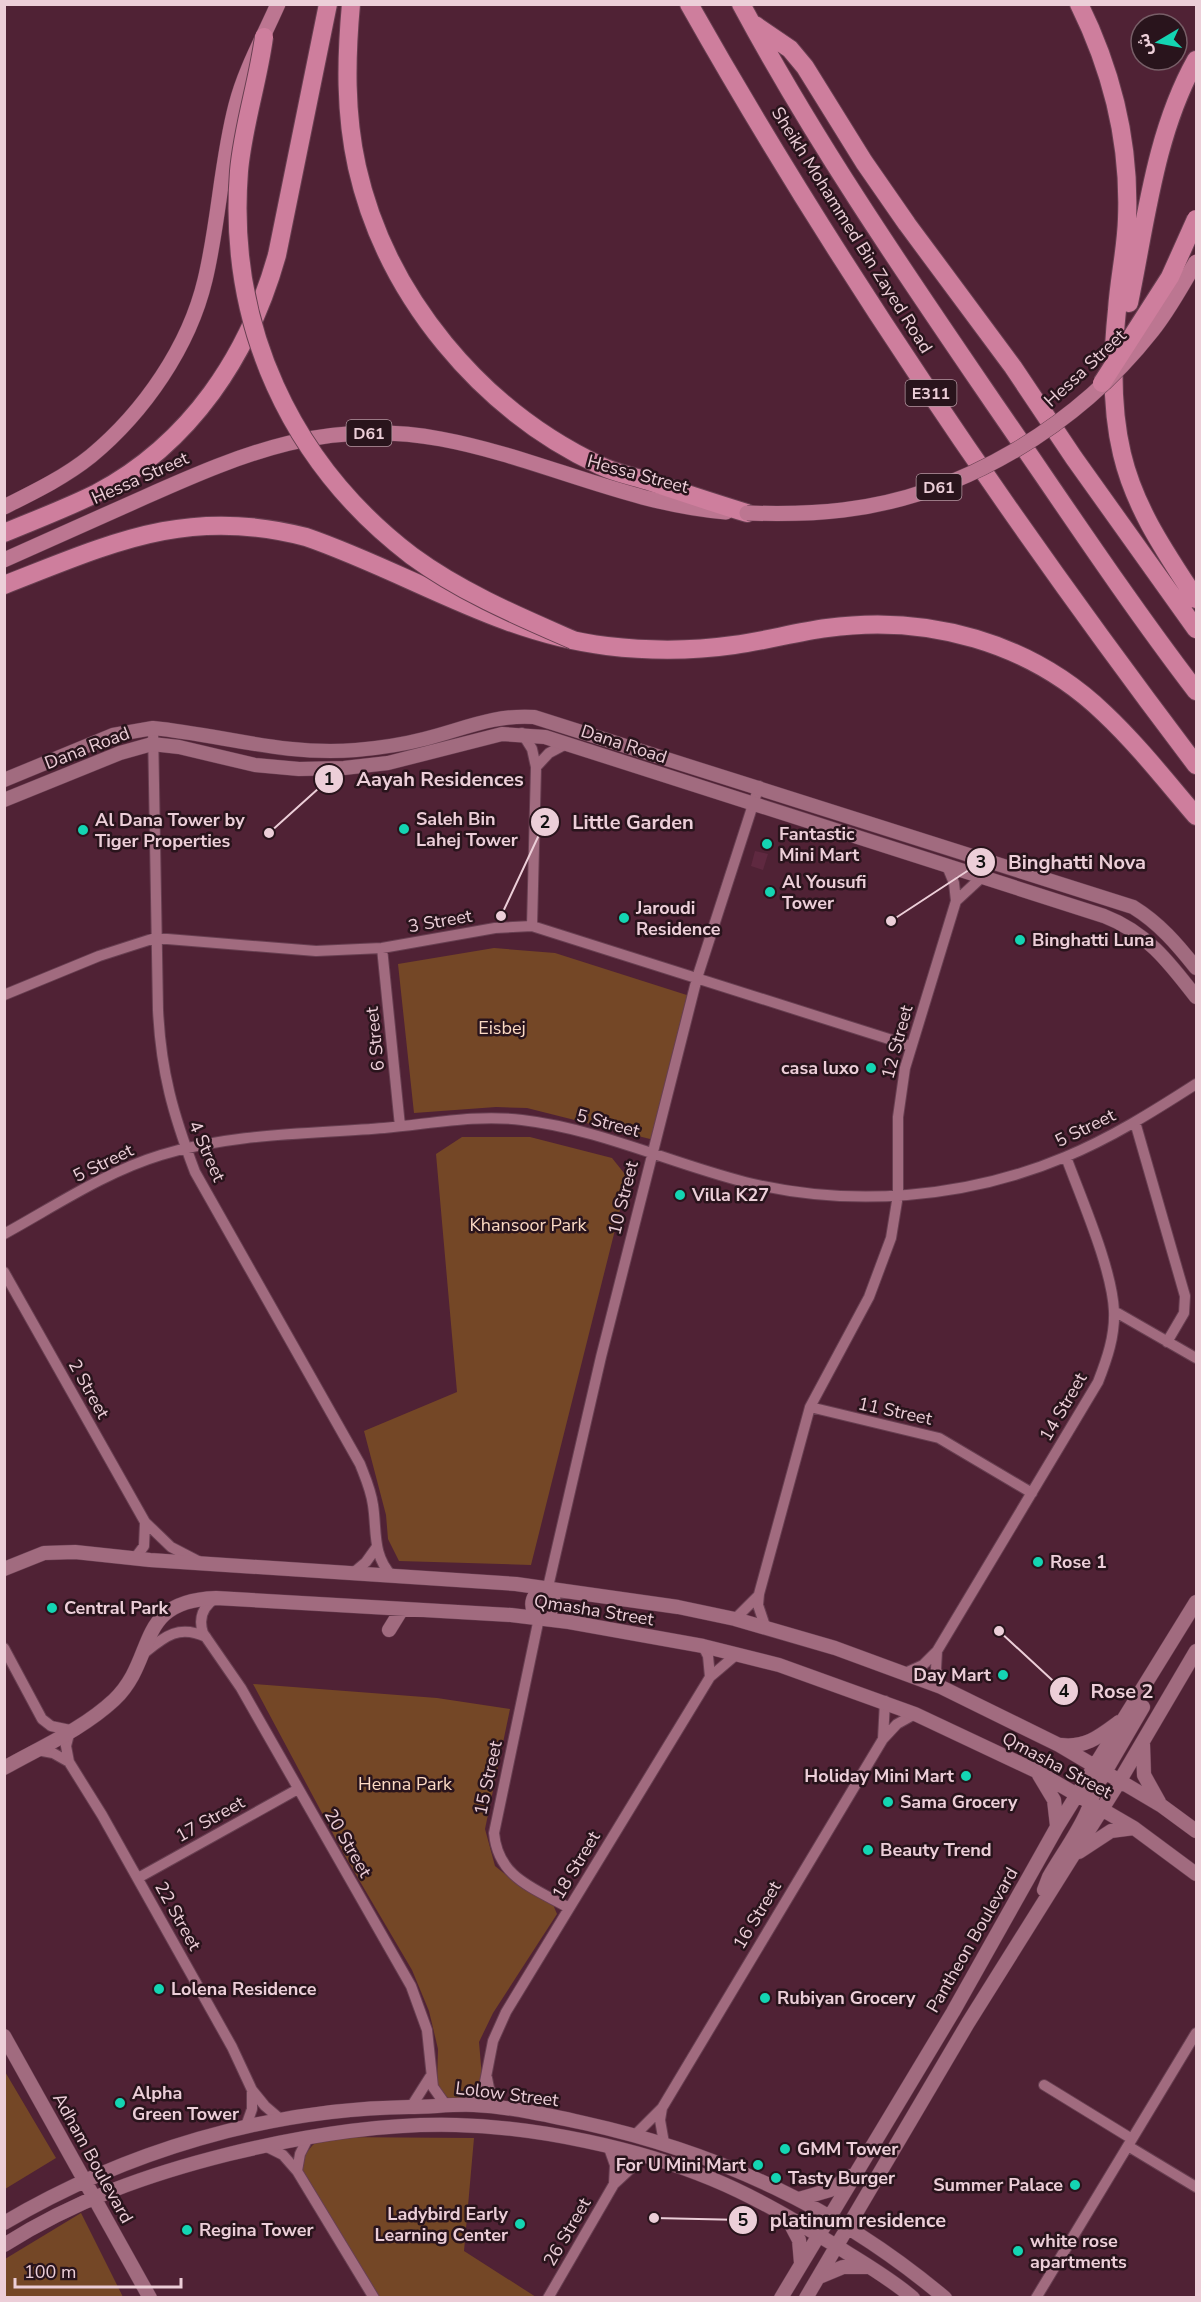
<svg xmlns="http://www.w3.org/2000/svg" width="1201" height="2302" font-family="'Nunito Sans','Noto Sans Arabic',sans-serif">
	<rect width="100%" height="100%" fill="#502235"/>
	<path fill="#5f2940" d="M755,851L768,854L763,870L751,866Z"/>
	<path fill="#744726" d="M494,948L555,953L693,997L654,1140L527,1108L496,1107L414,1113L398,964Z
		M462,1137H530L612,1158L628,1178L531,1565L399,1561L388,1539L386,1515L364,1431L457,1392L436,1154Z
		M253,1684L437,1698L510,1709L485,1829L495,1866L517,1884L552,1902L557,1914L493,2013L479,2042L482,2077L469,2097L449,2099L437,2086L438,2049L429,2011L412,1970L345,1856Z
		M4,2070L56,2158L5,2189H4Z
		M328,2137L474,2138L464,2251L536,2297H374L297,2171C305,2156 310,2141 328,2137Z
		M81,2213L123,2297H5V2259Z"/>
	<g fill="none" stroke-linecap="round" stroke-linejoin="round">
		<defs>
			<path id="minor" d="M153,728L158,1010C161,1072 173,1114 195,1172L360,1464C365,1477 371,1490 373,1505C377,1531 372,1555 392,1576
				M522,733L532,749L536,767L532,926
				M536,767L549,753L566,744
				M947,866L954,883L956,901
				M382,948L400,1126
				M4,995L99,956L155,938L316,951L382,948L495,928L532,926L911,1046
				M1135,1122L1185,1296L1184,1313L1167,1342
				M4,1234C55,1206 105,1172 161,1155C232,1133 311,1134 384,1128C430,1124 476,1114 522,1120C599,1129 670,1163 745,1182C850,1208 965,1199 1065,1157C1111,1138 1154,1111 1196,1084
				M4,1272L145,1522L171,1547L198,1561
				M1114,1311L1196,1358
				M810,1407L939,1438L1032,1493
				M135,1558L144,1546L145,1523
				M353,1573L366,1562L376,1548
				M548,1587L601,1357L697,978L759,786
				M216,1598C203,1606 198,1618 203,1633L241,1688L411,1986L427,2030L433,2087L445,2104
				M539,1618L494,1833C498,1878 534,1888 569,1908
				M735,1619L759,1595
				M765,1626L758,1605L759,1594L810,1407L869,1297L891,1238L898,1195V1117L905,1068L956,901L982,877
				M703,1646L708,1656L710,1677
				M4,1648L42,1719L51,1726L70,1730L66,1746L69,1762L102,1815L232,2047L252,2090L265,2106L279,2118
				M937,1651L936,1669L941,1687
				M143,1654C164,1637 178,1624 206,1637
				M905,1673L923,1665L937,1651L1098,1382C1107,1359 1115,1336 1114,1311C1112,1268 1081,1198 1066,1157
				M883,1739L885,1701
				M37,1750L53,1753L69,1762
				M138,1878L298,1789
				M487,2078L489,2088L499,2107
				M1044,2085L1132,2139
				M473,2105L484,2087L493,2041L506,2012L710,1677L737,1654
				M411,2107L430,2077
				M662,2108L660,2120L664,2143
				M246,2126L252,2109V2090
				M636,2134L662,2108L883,1739L897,1724L915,1714
				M265,2146L283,2155L297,2171L374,2298
				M1128,2146L1196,2187
				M609,2148L615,2165L614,2184
				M297,2171L300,2154L308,2138
				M548,2298L614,2184L643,2157
				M1036,2298L1196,2033"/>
			<path id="tertiary" d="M4,780L113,735L153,728C223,735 285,756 356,750C379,748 401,745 424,739C461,730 495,714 534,717L1133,907C1159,923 1177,944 1196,968
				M4,800L120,753L152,744L179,747L255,765L299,769L344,768L388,763L502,734L545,737L1104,916C1146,932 1169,962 1196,997
				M4,1569L44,1553L75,1552L150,1560L516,1584L678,1607L735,1619L835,1648L941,1687L1059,1745L1162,1806L1196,1831
				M548,1587C558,1600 554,1614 539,1618C527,1606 532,1591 548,1587Z
				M389,1630L402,1609
				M1143,1744L1144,1775L1159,1802
				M1061,1745C1086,1748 1100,1736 1119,1722
				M4,1768C41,1747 83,1729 114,1700C158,1658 133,1601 216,1598L511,1615L569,1622L703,1646L779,1665L915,1714L1036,1771L1134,1828L1196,1874
				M1039,1775L1054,1800L1057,1826
				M1101,1779L1143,1707
				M1079,1852L1111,1831L1134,1828
				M1044,1890L1049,1877C1067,1845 1101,1805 1095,1767
				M4,2036L150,2298
				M799,2199L830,2190L850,2176
				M787,2217L799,2240L801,2263
				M4,2223C126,2151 267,2109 409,2107C431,2107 452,2104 474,2105C512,2107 548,2115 584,2123C720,2153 838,2208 945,2298
				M4,2245C75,2200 149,2174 229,2154C303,2136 380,2123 456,2125C537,2127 637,2148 712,2179C758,2198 799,2223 841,2249C865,2264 891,2279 913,2298
				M819,2277L843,2267H868
				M781,2298L953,2012L1057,1827L1196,1602
				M806,2298L968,2023L1119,1782L1196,1651"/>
			<path id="primary" d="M4,507C34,492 65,477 91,456C144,412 189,347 205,280C219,222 221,162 236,105C245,70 263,38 278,4
				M4,560C51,539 98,518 145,497C246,452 328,418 441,439C538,457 627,504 726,512"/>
			<path id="motorway" d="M351,4C346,59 345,113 357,167C386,296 481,410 601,466C615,473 632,476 648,481C681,492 714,503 747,513
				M689,4C839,270 1013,523 1196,765
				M741,4C815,142 905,273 993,402C1060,499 1125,598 1196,691
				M1079,4C1112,71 1130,145 1127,219C1126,250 1119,279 1117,310C1112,357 1111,408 1122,454C1135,509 1166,553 1196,599
				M755,25L790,49L805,67L864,162L907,224L1013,367L1074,458L1196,629
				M1129,303C1146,221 1155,133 1196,60
				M4,533C35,520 67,508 97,493C191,443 249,355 277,255L328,4
				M4,585C112,543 188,506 306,537C408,572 498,633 607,646C649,651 692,651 734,645C765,641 796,632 827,628C927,614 1030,642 1104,713C1138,745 1166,781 1196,816"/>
		</defs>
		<use href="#minor" stroke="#683f51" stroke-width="12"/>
		<use href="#tertiary" stroke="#683f51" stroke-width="15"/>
		<use href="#primary" stroke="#683f51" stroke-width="16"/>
		<use href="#motorway" stroke="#683f51" stroke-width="20"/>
		<use href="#minor" stroke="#a16b7f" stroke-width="10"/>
		<use href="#tertiary" stroke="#a16b7f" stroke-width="14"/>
		<use href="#primary" stroke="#bc7691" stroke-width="15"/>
		<use href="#motorway" stroke="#ce7e9d" stroke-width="18"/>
		<defs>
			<path id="primary-bridge" d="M747,513C779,514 811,514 843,510C963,496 1078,425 1152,331C1169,310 1182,285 1196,262"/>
			<path id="motorway-bridge" d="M264,37C258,82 243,126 239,171C227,324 290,463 412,556C461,592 518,616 573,640
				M1102,383L1170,277L1196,219"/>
		</defs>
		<use href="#primary-bridge" stroke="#683f51" stroke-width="16" stroke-linecap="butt"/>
		<use href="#motorway-bridge" stroke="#683f51" stroke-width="20" stroke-linecap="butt"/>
		<use href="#primary-bridge" stroke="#bc7691" stroke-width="15"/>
		<use href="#motorway-bridge" stroke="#ce7e9d" stroke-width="18"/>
	</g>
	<g fill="#14d5b3" stroke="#29141c" stroke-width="2">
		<circle cx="404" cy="829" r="6"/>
		<circle cx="83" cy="830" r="6"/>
		<circle cx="767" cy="844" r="6"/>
		<circle cx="770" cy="892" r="6"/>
		<circle cx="624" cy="918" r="6"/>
		<circle cx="1020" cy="940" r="6"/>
		<circle cx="871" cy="1068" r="6"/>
		<circle cx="680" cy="1195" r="6"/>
		<circle cx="1038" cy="1562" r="6"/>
		<circle cx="52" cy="1608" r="6"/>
		<circle cx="1003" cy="1675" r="6"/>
		<circle cx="966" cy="1776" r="6"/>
		<circle cx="888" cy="1802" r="6"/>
		<circle cx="868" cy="1850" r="6"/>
		<circle cx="159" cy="1989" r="6"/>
		<circle cx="765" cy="1998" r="6"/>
		<circle cx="120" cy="2103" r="6"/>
		<circle cx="785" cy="2149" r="6"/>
		<circle cx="758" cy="2165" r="6"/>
		<circle cx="776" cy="2178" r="6"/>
		<circle cx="1075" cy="2185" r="6"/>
		<circle cx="520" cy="2224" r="6"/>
		<circle cx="187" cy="2230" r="6"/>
		<circle cx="1018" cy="2251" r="6"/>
	</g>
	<g text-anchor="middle" stroke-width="5" stroke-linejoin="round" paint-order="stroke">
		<g fill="#29141c" stroke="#b296a0" stroke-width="1.5">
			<rect x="905.5" y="380" width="51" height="26" rx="4.5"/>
			<rect x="346.5" y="420" width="45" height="26" rx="4.5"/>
			<rect x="916.5" y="474" width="45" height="26" rx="4.5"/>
		</g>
		<g font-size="16" font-weight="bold" fill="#ecced8">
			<text x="931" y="399">E311</text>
			<text x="369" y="439">D61</text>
			<text x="939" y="493">D61</text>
		</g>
		<g font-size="18" fill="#ecced8" stroke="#29141c">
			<text transform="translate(852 230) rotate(58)" y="6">Sheikh Mohammed Bin Zayed Road</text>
			<text transform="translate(1085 368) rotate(-43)" y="6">Hessa Street</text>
			<text transform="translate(638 474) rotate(15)" y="6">Hessa Street</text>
			<text transform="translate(140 478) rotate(-24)" y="6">Hessa Street</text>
			<text transform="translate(624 744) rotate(18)" y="6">Dana Road</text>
			<text transform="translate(87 748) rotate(-21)" y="6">Dana Road</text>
			<text transform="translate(440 921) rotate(-10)" y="6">3 Street</text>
			<text transform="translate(375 1039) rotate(-96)" y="6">6 Street</text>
			<text transform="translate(897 1042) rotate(-75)" y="6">12 Street</text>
			<text transform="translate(608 1123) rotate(15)" y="6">5 Street</text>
			<text transform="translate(1085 1128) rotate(-26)" y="6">5 Street</text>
			<text transform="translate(207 1151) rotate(66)" y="6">4 Street</text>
			<text transform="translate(103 1163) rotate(-26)" y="6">5 Street</text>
			<text transform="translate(623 1198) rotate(-76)" y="6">10 Street</text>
			<text transform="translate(89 1389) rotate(61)" y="6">2 Street</text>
			<text transform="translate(1063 1407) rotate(-60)" y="6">14 Street</text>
			<text transform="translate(895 1411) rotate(12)" y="6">11 Street</text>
			<text transform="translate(594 1610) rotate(9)" y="6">Qmasha Street</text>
			<text transform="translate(1057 1765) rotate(28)" y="6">Qmasha Street</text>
			<text transform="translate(488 1778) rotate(-78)" y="6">15 Street</text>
			<text transform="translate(210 1819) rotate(-29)" y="6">17 Street</text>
			<text transform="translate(348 1843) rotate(60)" y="6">20 Street</text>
			<text transform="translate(576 1865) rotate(-59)" y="6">18 Street</text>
			<text transform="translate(757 1915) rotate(-59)" y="6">16 Street</text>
			<text transform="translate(178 1916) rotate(61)" y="6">22 Street</text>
			<text transform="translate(972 1940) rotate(-60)" y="6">Pantheon Boulevard</text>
			<text transform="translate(507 2094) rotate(7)" y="6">Lolow Street</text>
			<text transform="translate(93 2158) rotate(61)" y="6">Adham Boulevard</text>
			<text transform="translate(567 2232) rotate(-60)" y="6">26 Street</text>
		</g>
		<g font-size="18" font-weight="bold" fill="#ecced8" stroke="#29141c" text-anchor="start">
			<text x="416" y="825">Saleh Bin<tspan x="416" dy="21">Lahej Tower</tspan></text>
			<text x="95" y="826">Al Dana Tower by<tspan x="95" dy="21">Tiger Properties</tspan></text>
			<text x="779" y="840">Fantastic<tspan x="779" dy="21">Mini Mart</tspan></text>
			<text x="782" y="888">Al Yousufi<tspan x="782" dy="21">Tower</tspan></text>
			<text x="636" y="914">Jaroudi<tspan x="636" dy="21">Residence</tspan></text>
			<text x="1032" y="946">Binghatti Luna</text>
			<text x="859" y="1074" text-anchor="end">casa luxo</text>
			<text x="692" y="1201">Villa K27</text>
			<text x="1050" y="1568">Rose 1</text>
			<text x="64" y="1614">Central Park</text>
			<text x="991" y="1681" text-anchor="end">Day Mart</text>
			<text x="954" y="1782" text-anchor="end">Holiday Mini Mart</text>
			<text x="900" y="1808">Sama Grocery</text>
			<text x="880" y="1856">Beauty Trend</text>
			<text x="171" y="1995">Lolena Residence</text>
			<text x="777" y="2004">Rubiyan Grocery</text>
			<text x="132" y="2099">Alpha<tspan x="132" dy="21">Green Tower</tspan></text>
			<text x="797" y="2155">GMM Tower</text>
			<text x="746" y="2171" text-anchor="end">For U Mini Mart</text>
			<text x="788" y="2184">Tasty Burger</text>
			<text x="1063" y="2191" text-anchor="end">Summer Palace</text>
			<text x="508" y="2220" text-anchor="end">Ladybird Early<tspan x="508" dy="21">Learning Center</tspan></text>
			<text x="199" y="2236">Regina Tower</text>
			<text x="1030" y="2247">white rose<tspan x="1030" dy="21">apartments</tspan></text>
		</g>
		<g font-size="18" fill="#fcdac4" stroke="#29141c">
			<text x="502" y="1034">Eisbej</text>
			<text x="528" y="1231">Khansoor Park</text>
			<text x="405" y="1790">Henna Park</text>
		</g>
	</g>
	<path fill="none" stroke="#ecced8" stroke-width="2" d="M269 833L329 779M501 916L545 822M891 921L981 862M999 1631L1064 1691M654 2218L743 2220"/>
	<g fill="#ecced8" stroke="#29141c" stroke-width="2">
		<circle cx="269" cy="833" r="6"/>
		<circle cx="501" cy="916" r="6"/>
		<circle cx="891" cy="921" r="6"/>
		<circle cx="999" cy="1631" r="6"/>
		<circle cx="654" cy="2218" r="6"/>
		<circle cx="329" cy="779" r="15"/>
		<circle cx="545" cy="822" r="15"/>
		<circle cx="981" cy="862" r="15"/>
		<circle cx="1064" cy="1691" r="15"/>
		<circle cx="743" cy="2220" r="15"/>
	</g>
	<g font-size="18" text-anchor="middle" font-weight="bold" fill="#111">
		<text x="329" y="785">1</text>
		<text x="545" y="828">2</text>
		<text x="981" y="868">3</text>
		<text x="1064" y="1697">4</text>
		<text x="743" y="2226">5</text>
	</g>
	<g font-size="20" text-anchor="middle" font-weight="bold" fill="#ecced8" stroke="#29141c" stroke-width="5" stroke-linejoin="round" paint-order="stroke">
		<text x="440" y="786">Aayah Residences</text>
		<text x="633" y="829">Little Garden</text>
		<text x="1077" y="869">Binghatti Nova</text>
		<text x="1122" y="1698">Rose 2</text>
		<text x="858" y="2227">platinum residence</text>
	</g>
	<rect width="1201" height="2302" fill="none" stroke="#ecced8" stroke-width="12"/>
	<g transform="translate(1159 42) rotate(260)"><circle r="28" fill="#29141c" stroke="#775e67" stroke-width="1.5"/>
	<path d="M0-4.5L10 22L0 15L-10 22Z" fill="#14d5b3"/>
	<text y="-9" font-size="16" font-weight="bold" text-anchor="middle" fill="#ecced8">ش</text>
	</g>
	<path d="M15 2278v9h166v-9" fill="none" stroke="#ecced8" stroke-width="3"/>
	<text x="24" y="2278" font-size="18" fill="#ecced8" stroke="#29141c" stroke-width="4.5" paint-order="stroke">100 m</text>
</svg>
